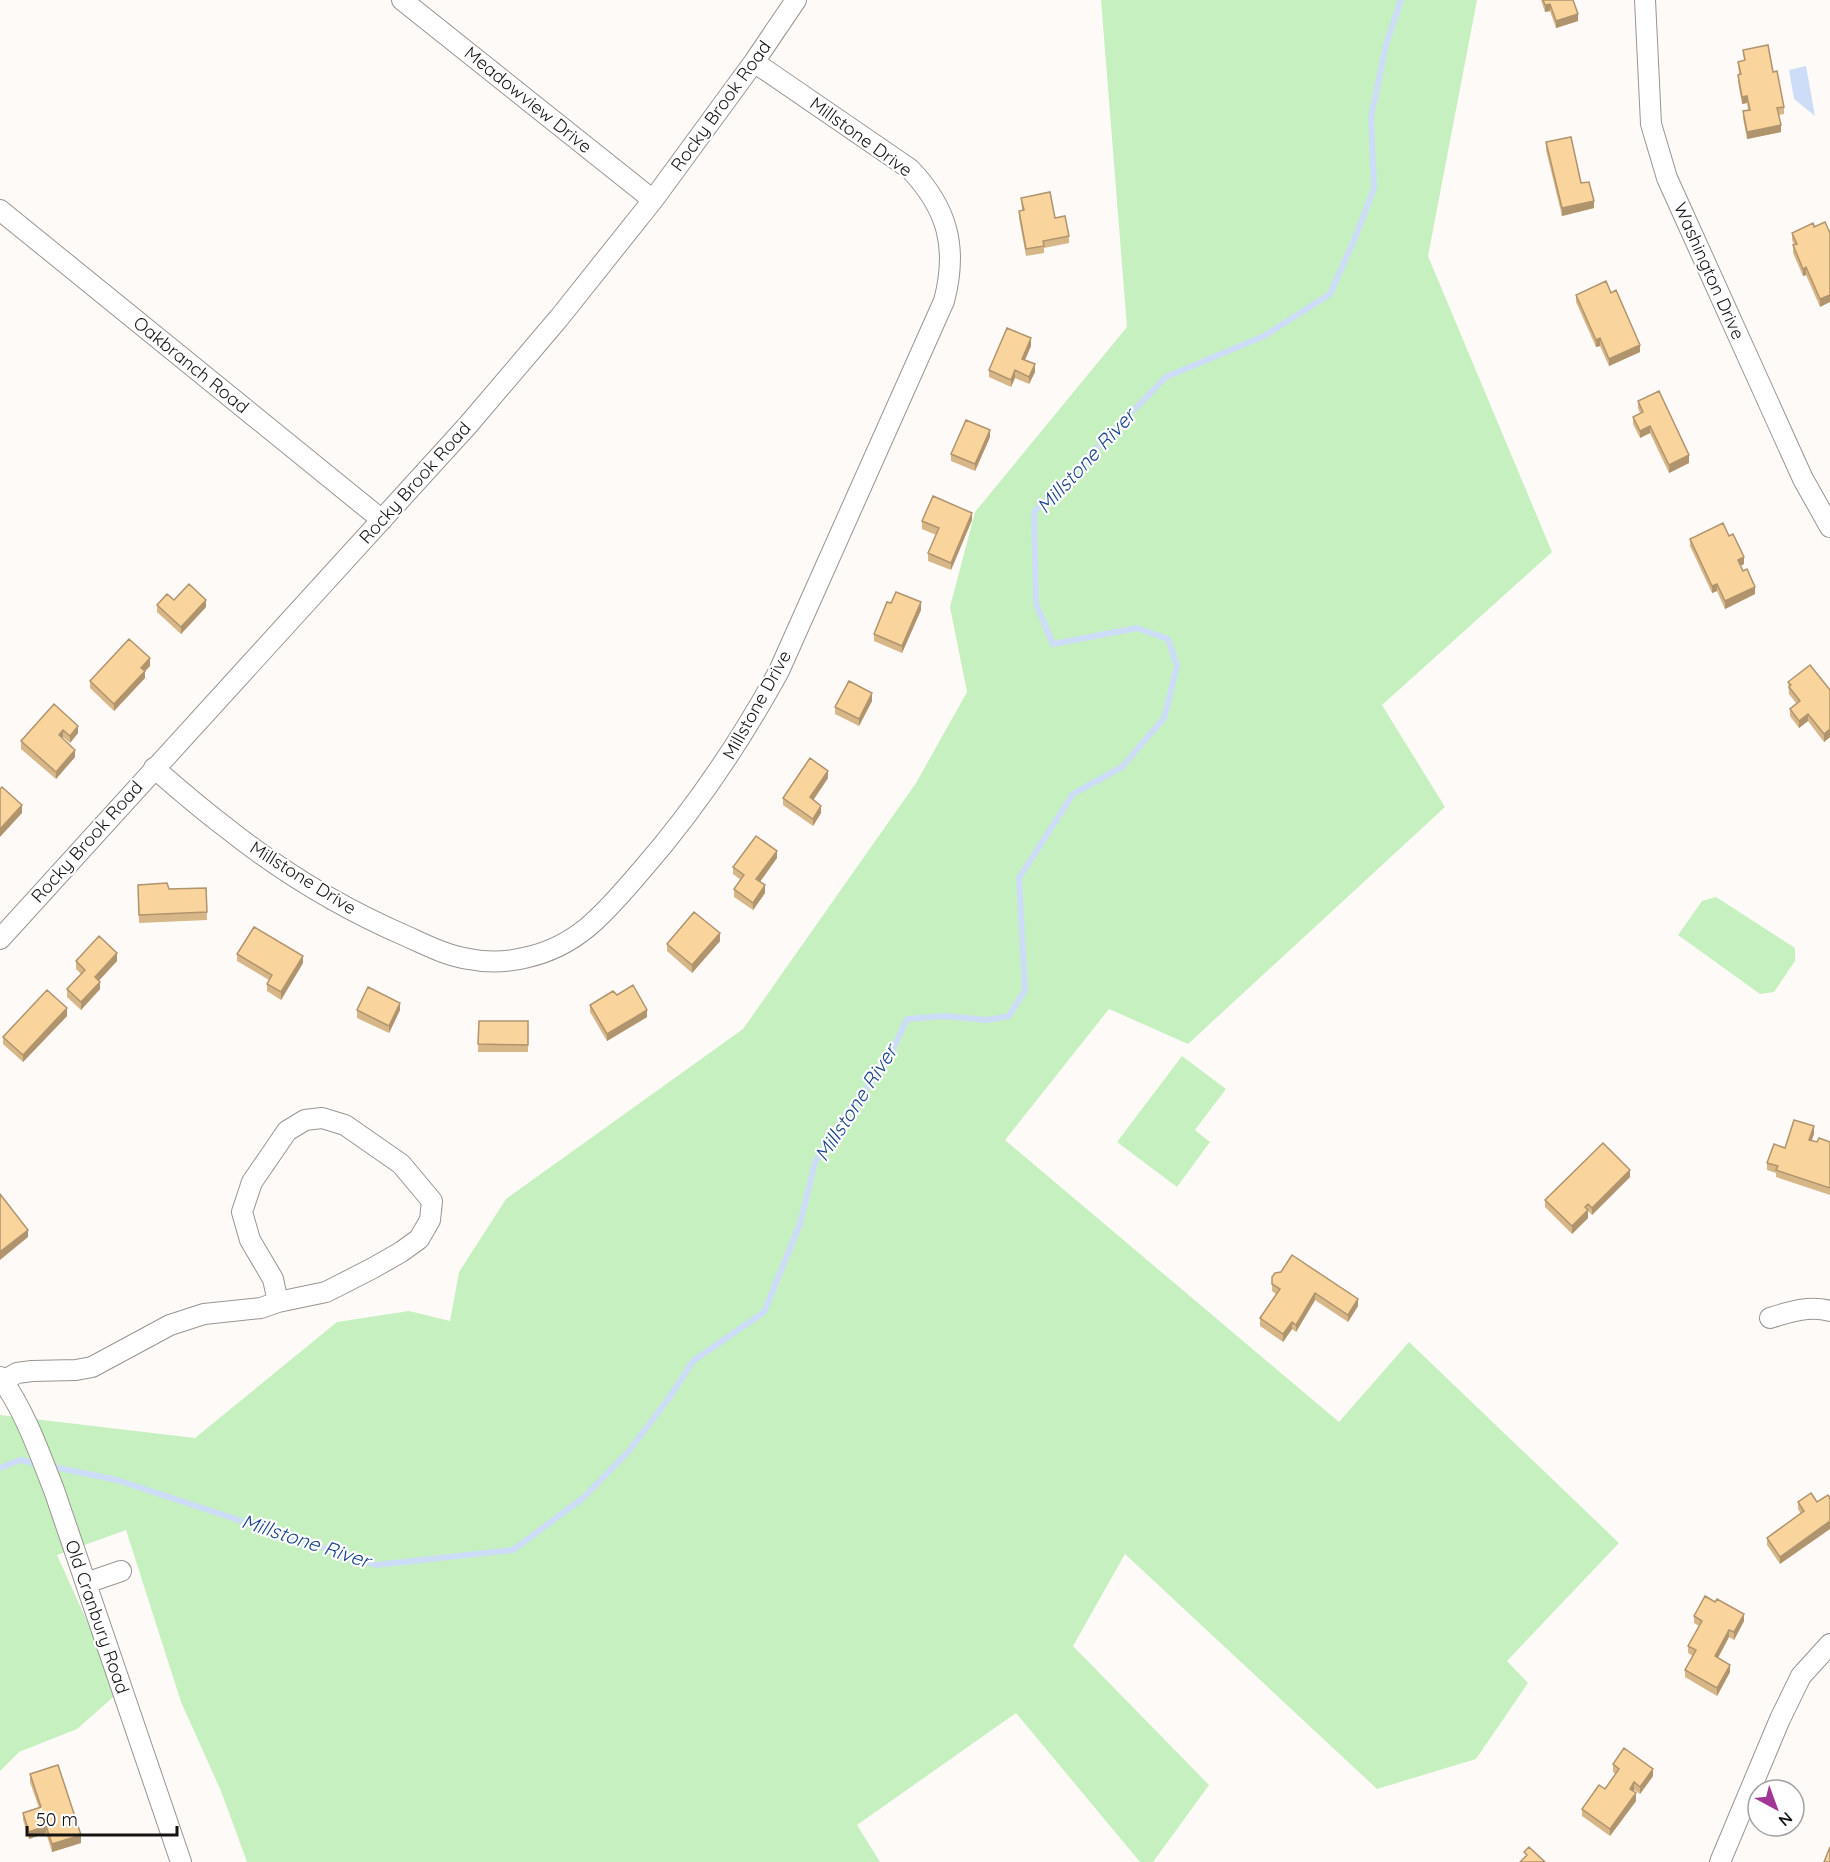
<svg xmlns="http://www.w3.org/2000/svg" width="1830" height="1862" font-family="Quicksand,sans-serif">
	<rect width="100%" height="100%" fill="#fefaf7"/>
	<path fill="#c6f0c0" d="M1101,0H1477L1428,256L1552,552L1382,705L1445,807L1188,1044L1109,1009L1005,1140L1339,1422L1409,1342L1619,1543L1507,1661L1528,1683L1476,1759L1377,1789L1125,1554L1073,1646L1209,1785L1153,1862H1140L1016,1713L857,1825L880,1862H247L221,1791L181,1702L126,1530L57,1555L119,1692L77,1729L19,1752L0,1771V1415L195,1438L337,1322L409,1311L450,1321L459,1272L506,1199L743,1029L916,783L967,692L950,607L975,512L1127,327Z
		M1716,897L1795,948V961L1774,992L1760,994L1678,935L1702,901Z
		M1182,1056L1226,1089L1195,1130L1210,1142L1177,1187L1117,1142Z"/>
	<path fill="#cdddf8" d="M1806,66L1815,116L1794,99L1789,70Z"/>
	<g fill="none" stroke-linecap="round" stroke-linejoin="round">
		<path stroke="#cdddf8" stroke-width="6" d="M49,1466L117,1480L376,1565L513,1550L583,1498L628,1452L669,1398L693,1361L764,1312L800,1224L815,1162L846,1114L887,1062L907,1019L945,1016L987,1020L1009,1016L1025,990L1019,878L1073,794L1122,767L1164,718L1177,666L1168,639L1137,628L1053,644L1036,604L1034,512L1166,377L1264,336L1330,294L1355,238L1374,188L1371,117L1386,45L1401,0
			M0,1468L20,1460L39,1464"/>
		<defs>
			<path id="minor" d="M402,0L653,200
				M1645,0L1651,124L1667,178L1803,479L1830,527
				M0,210L382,520
				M154,768C177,788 200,808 224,826C279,870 341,908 406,936C426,945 447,956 469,959C488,963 509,962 528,957C580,945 607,910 641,871C696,808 739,744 779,671L944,301C958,248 948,209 910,169L754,62
				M0,939L468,425L559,318L653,200L754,62L796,0
				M1770,1318C1789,1312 1810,1305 1830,1311
				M0,1377C25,1411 39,1452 54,1490L181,1862
				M3,1381L17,1373L32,1371L76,1370L92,1367L170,1325L204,1314L261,1308L278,1302L326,1292L373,1268L401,1252L419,1239L430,1220L432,1201L401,1164L345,1125L322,1118L305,1120L287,1131L252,1182L242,1212L250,1240L273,1279L278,1302
				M86,1583L121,1571
				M1720,1862L1780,1719L1801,1676L1830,1644"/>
		</defs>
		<use href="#minor" stroke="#989592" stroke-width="22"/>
		<use href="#minor" stroke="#fff" stroke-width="20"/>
	</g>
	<path fill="#d7b687" d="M1541,0H1573L1578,21L1556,28L1550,11L1545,12Z
		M1743,50L1773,72L1784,107V114L1779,115L1781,132L1747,139L1743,118V111L1748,110L1747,103L1742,104L1738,82V75H1739L1738,62L1744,60Z
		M1546,142L1581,183L1594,208L1562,216L1546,150Z
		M1021,198L1055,218L1069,236V243L1044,248V253L1026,256L1019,218V211L1022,210Z
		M1825,222L1820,307L1806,275L1803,276L1793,253V245H1794L1792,240V233L1814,227Z
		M1611,293L1640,352L1609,366L1600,346L1596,347L1576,302V295Z
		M1031,346L1025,360L1035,372L1029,384L1015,378L1011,387L989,377V370Z
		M1638,401L1689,463L1669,473L1650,433L1640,438L1633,424V417L1640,413L1638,408Z
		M990,437L975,471L951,461V454Z
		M972,520L951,570L928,561V553L936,535L922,529V521Z
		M1690,539L1744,564L1740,566L1755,594L1725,609L1717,591L1712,593L1690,546Z
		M174,600L206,607L181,634L157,612V605Z
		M921,610L902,653L874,641V634Z
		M150,666L145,671V678L114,711L90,688V681Z
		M1788,682L1830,690V737L1824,742L1808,721L1799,728L1790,716V709L1796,703L1789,694Z
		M872,701L859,726L835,714V707Z
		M54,704L78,733L70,743L63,737L62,738L75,757L56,779L21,749V741Z
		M828,778L813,800L821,813L813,826L783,805V798Z
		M777,858L760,882L765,893L753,910L734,897V889L741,880L733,874V867Z
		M138,885L169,889L206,888L207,920L139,923Z
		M720,941L692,973L667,951V944Z
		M237,954L303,963L281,1000L267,991V984L269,980L237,961Z
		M76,961H117L98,981L100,989L81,1010L67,997V989L81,974L76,969Z
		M617,995L647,1017L607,1041L590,1012V1005Z
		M357,1010H400L389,1033L357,1018Z
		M67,1016L23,1062L3,1044V1037Z
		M479,1021H528V1052H478Z
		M1814,1134L1812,1140L1817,1142H1830V1195L1776,1177V1173L1767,1170V1163L1785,1148Z
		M1630,1177L1592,1215L1588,1211V1218L1572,1234L1545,1207V1200Z
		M1272,1277L1358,1306L1348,1322L1315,1300L1296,1332L1292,1329L1283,1342L1260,1326V1318L1276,1294L1272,1291Z
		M1798,1502H1817L1780,1564L1767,1545V1538L1801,1514L1798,1509Z
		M1694,1616L1744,1621L1734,1640L1729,1637L1718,1658L1730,1672L1717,1696L1685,1677V1670L1693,1656L1688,1653V1646L1699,1626L1694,1623Z
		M1613,1764L1653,1776L1640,1794L1634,1790L1633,1791L1636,1801L1610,1836L1582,1816V1809L1605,1789L1616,1774L1613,1772Z
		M30,1774L81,1843L52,1852L46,1833L29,1839L23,1820V1813L39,1808L30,1782Z"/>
	<path fill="#af946e" d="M1550,4V11L1545,12V5Z
		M1578,14V21L1556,28V21Z
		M1747,96V103L1742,104V97Z
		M1781,125V132L1747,139V132Z
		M1594,201V208L1562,216V208Z
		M1806,267V275L1803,276V269Z
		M1830,295V302L1820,307V299Z
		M1031,338V346L1022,366V359Z
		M1600,338V346L1596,347V340Z
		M1640,345V352L1609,366V359Z
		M1035,364V372L1029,384V377Z
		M1015,370V378L1011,387V380Z
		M1650,426V433L1640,438V431Z
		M990,430V437L975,471V464Z
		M1689,455V463L1669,473V465Z
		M972,513V520L951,570V563Z
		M1744,557V564L1738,567V560Z
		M1717,584V591L1712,593V586Z
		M1755,587V594L1725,609V601Z
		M206,600V607L181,634V627Z
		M921,602V610L902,653V646Z
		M150,658V666L145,671V678L114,711V704L141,668Z
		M872,693V701L859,726V719Z
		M1808,714V721L1799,728V721Z
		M78,726V733L70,743V736Z
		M1830,729V737L1824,742V734Z
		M63,730V737L59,743V735Z
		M75,750V757L56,779V772Z
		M828,771V778L810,805V797Z
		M22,805V813L0,837V829Z
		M821,806V813L813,826V819Z
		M777,851V858L756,887V879Z
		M765,885V893L753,910V903Z
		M720,933V941L692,973V965Z
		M117,953V961L95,985V977Z
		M303,956V963L281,1000V992Z
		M100,982V989L81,1010V1002Z
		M400,1003V1010L389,1033V1026Z
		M67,1008V1016L23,1062V1055Z
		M647,1010V1017L607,1041V1034Z
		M1814,1126V1134L1809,1147V1140Z
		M1630,1170V1177L1592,1215V1208Z
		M1588,1210V1218L1572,1234V1226Z
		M28,1230V1237L0,1260V1252Z
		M1315,1293V1300L1296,1332V1325Z
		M1358,1299V1306L1348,1322V1315Z
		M1292,1322V1329L1283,1342V1334Z
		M1830,1521V1529L1780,1564V1557Z
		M1744,1614V1621L1734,1640V1632Z
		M1729,1630V1637L1715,1663V1656Z
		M1730,1665V1672L1717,1696V1688Z
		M1653,1769V1776L1640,1794V1787Z
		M1634,1782V1790L1630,1796V1789Z
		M1636,1793V1801L1610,1836V1829Z
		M46,1826V1833L29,1839V1832Z
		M81,1835V1843L52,1852V1844Z"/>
	<path fill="#fad49d" stroke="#af946e" stroke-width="1.5" d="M1543,0H1573L1578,14L1556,21L1550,4L1545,5Z
		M1768,45L1773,72L1777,71L1784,107L1777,108L1781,125L1747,132L1743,111L1750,110L1747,96L1742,97L1738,75L1741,74L1738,62L1745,60L1743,50Z
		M1571,137L1581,183L1589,182L1594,201L1562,208L1546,142Z
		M1050,192L1055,218L1065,216L1069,236L1043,241L1044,246L1026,249L1019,211L1024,210L1021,198Z
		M1825,222L1830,233V295L1820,299L1806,267L1803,269L1793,245L1797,244L1792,233L1813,223L1814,227Z
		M1606,281L1611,293L1616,290L1640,345L1609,359L1600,338L1596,340L1576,295Z
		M1007,328L1031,338L1022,359L1035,364L1029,377L1015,370L1011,380L989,370Z
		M1659,391L1689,455L1669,465L1650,426L1640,431L1633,417L1643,412L1638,401Z
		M966,420L990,430L975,464L951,454Z
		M933,496L972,513L951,563L928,553L939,528L922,521Z
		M1723,523L1729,536L1733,534L1744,557L1738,560L1743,571L1747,569L1755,587L1725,601L1717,584L1712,586L1690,539Z
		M189,584L206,600L181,627L157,605L167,594L174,600Z
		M896,592L921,602L902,646L874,634L887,602L891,603Z
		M129,639L150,658L141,668L145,671L114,704L90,681Z
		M1810,665L1830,690V729L1824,734L1808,714L1799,721L1790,709L1800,701L1789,687L1791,685L1788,682Z
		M849,681L872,693L859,719L835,707Z
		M54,704L78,726L70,736L63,730L59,735L75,750L56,772L21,741Z
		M810,758L828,771L810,797L821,806L813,819L783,798Z
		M2,787L22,805L0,829V789Z
		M756,836L777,851L756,879L765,885L753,903L734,889L744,875L733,867Z
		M167,883L169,889L206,888L207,912L139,915L138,885Z
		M694,912L720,933L692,965L667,944Z
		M254,927L303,956L281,992L267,984L272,975L237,954Z
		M99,936L117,953L95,977L100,982L81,1002L67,989L85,970L76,961Z
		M633,985L647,1010L607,1034L590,1005L613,991L617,995Z
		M368,987L400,1003L389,1026L357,1010Z
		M47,990L67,1008L23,1055L3,1037Z
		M479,1021H528V1045L478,1044Z
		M1794,1120L1814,1126L1809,1140L1817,1142L1819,1138L1830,1142V1188L1776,1170L1778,1166L1767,1163L1774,1144L1785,1148Z
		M1603,1143L1630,1170L1592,1208L1588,1204L1585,1207L1588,1210L1572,1226L1545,1200Z
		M0,1194L28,1230L0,1252Z
		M1292,1255L1358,1299L1348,1315L1315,1293L1296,1325L1292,1322L1283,1334L1260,1318L1280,1289L1272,1284V1277L1275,1273L1281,1272Z
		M1811,1493L1817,1502L1828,1495L1830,1498V1521L1780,1557L1767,1538L1804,1511L1798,1502Z
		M1705,1596L1715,1602L1717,1599L1744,1614L1734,1632L1729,1630L1715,1656L1730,1665L1717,1688L1685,1670L1696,1650L1688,1646L1702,1621L1694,1616Z
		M1624,1748L1653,1769L1640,1787L1634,1782L1630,1789L1636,1793L1610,1829L1582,1809L1599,1785L1605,1789L1619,1769L1613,1764Z
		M58,1765L81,1835L52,1844L46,1826L29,1832L23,1813L41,1807L30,1774Z
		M1529,1847L1545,1862H1520L1527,1855L1524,1852Z
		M1830,1847V1862H1824Z"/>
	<g text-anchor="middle" stroke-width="4.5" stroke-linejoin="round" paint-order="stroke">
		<g font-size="18" fill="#141312" stroke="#fff">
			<text transform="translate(528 100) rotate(39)" y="6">Meadowview Drive</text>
			<text transform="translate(721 106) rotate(-54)" y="6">Rocky Brook Road</text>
			<text transform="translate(861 137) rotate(36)" y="6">Millstone Drive</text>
			<text transform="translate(1709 271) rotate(66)" y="6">Washington Drive</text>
			<text transform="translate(191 365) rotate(39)" y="6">Oakbranch Road</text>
			<text transform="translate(415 483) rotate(-48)" y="6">Rocky Brook Road</text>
			<text transform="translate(757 705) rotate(-61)" y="6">Millstone Drive</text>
			<text transform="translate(87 842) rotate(-48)" y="6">Rocky Brook Road</text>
			<text transform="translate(303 878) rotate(32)" y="6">Millstone Drive</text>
			<text transform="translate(97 1617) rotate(71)" y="6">Old Cranbury Road</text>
		</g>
		<g font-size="20" font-style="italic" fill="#16438d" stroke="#fff">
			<text transform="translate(1086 461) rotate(-47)" y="7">Millstone River</text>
			<text transform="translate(856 1103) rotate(-57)" y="7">Millstone River</text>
			<text transform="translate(306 1541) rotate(18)" y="7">Millstone River</text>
		</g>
	</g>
	<g transform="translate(1776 1808) rotate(139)"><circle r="28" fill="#ffffff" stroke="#a1a1a0" stroke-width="1.5"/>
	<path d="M0-4.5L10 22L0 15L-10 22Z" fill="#a23696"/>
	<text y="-9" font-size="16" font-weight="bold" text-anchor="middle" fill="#141312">N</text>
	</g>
	<path d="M27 1826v9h150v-9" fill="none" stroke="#141312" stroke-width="3"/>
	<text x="36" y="1826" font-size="18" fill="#141312" stroke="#ffffff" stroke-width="4.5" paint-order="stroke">50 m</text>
</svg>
